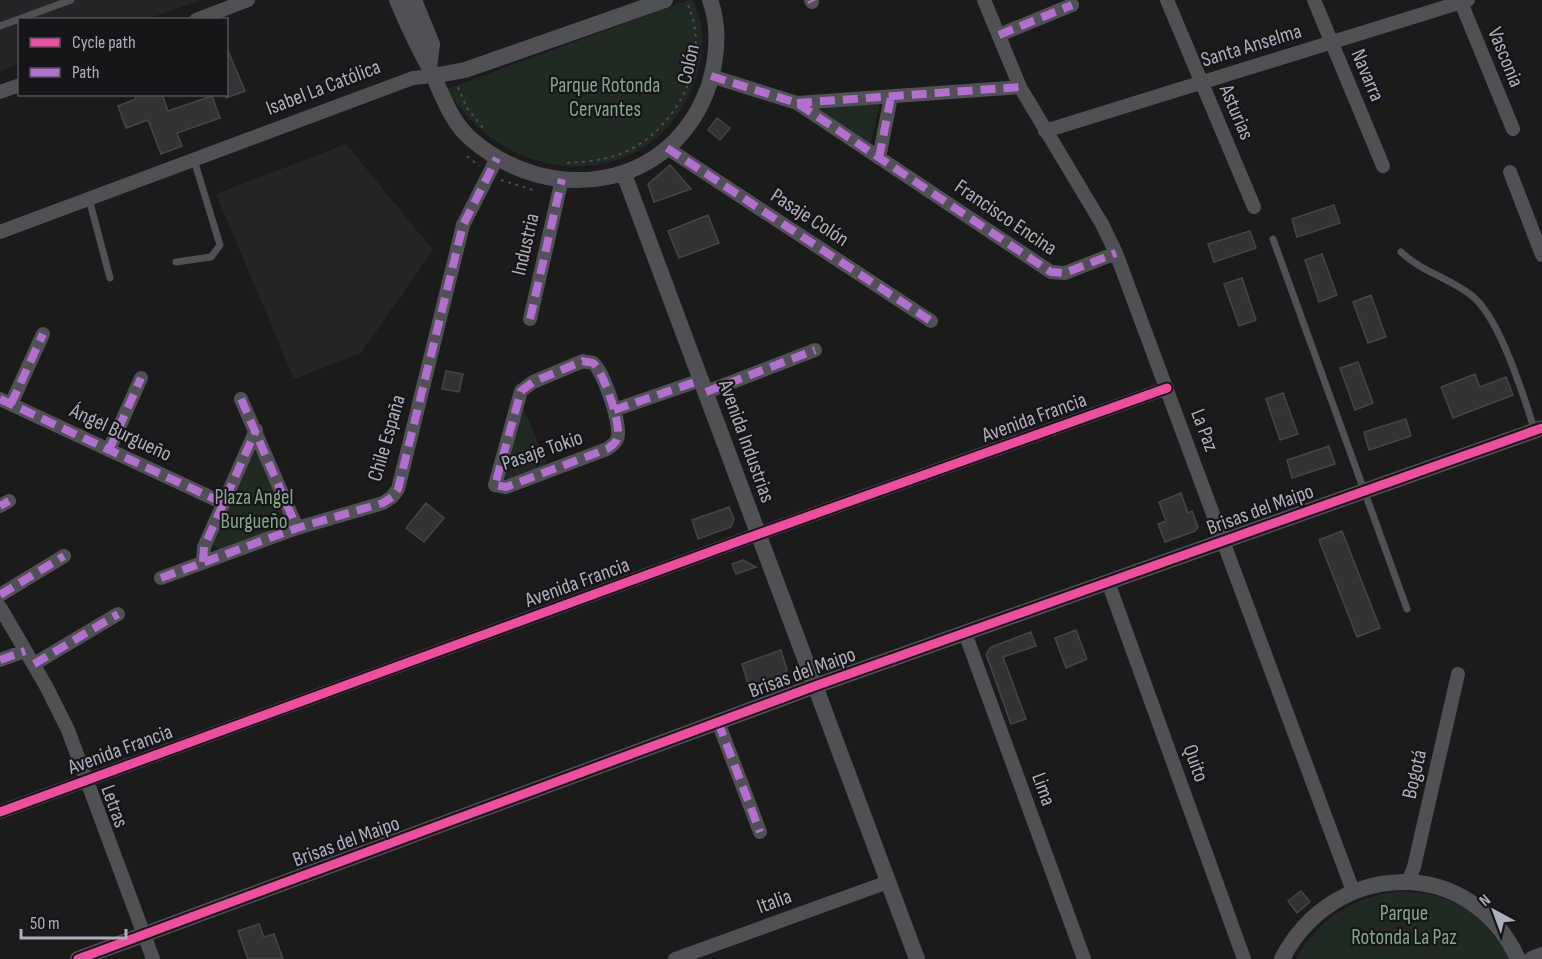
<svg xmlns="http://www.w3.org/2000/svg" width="1542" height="959" font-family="'Sofia Sans Condensed',sans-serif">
	<rect width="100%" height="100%" fill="#1b1b1c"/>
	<path fill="#252528" d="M0,0H202L147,19L20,20L19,64L0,71Z
		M346,144L433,250L361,353L294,379L216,194Z"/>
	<path fill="#212923" d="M688,0H692C704,22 705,46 698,71C662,196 508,194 447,89Z
		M880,103L870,147L811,108Z
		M522,405L547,464L503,480Z
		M250,450L262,455L286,520L283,526L220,551L210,542Z
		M1402,891C1460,895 1479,913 1511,959H1296C1320,917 1354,896 1402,891Z"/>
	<path fill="#333334" stroke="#444548" stroke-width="1.5" d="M226,46L245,91L226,98Z
		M135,94H162L168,111L212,96L220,118L177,133L182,146L161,154L148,120L126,128L118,106L136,99Z
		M717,118L730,128L720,140L708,130Z
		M670,165L691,189L654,202L648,184Z
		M1334,205L1340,223L1297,237L1292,219Z
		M708,215L719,243L679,258L668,231Z
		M1250,231L1256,248L1214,262L1208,244Z
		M1322,254L1337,295L1319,302L1305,260Z
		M1242,278L1256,320L1239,326L1224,284Z
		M1371,295L1386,337L1368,343L1353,302Z
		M1358,362L1373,403L1355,410L1340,368Z
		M446,371L463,374L459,392L442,389Z
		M1475,374L1480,387L1506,377L1513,395L1453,418L1441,387Z
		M1283,393L1298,434L1280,440L1266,399Z
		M1406,419L1411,436L1369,450L1364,432Z
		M1329,446L1335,464L1292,478L1287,460Z
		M1181,493L1188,513L1192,511L1198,527L1195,531L1165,542L1158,524L1166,521L1159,502Z
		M426,503L444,518L424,542L406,528Z
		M729,507L734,519L731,527L698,539L692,520Z
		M1342,531L1380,628L1357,637L1319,540Z
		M743,560L756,567L736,574L732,564Z
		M1076,630L1087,659L1066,668L1055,638Z
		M1031,632L1036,646L1003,657L1026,719L1011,724L986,654L991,647Z
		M781,650L787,670L782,676L749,687L742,664Z
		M1301,891L1310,902L1297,913L1288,901Z
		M259,924L264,937L274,934L283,959H248L238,931Z"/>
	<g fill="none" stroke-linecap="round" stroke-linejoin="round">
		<path stroke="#4b4c4f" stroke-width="2" stroke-dasharray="3 4.5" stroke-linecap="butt" d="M458,87L467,108L483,128
			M467,156L479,166
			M567,163C587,162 607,160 625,152C678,128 712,60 688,5
			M501,180L533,190"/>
		<path stroke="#4f5155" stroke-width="7" d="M0,26L71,0
			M89,199L110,278
			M1273,239L1407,609
			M1401,252C1422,272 1449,278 1471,295C1500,317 1523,395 1535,431
			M176,262L211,257L220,245L194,160"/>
		<path stroke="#4f5155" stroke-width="14" d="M811,0L812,2
			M984,0L1020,87L1102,224L1116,253L1353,891
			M1167,0L1254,207
			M1314,0L1383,166
			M1460,0L1513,129
			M196,20L248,0
			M999,35L1072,5
			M711,76L797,103L1051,272L1065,273L1116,253
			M0,92L20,85
			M797,103L1020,87
			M1045,131L1468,0
			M667,148L931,321
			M879,158L891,97
			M1510,172L1542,255
			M0,232L413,78L433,76
			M530,319L562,179
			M583,361C585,362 591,362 593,363C603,370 623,428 617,439C616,443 610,447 607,449L506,487L495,485L521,391L533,382Z
			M706,392L815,350
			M0,399L223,503
			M241,399L297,528
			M11,404L43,334
			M614,410L701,380
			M109,450L141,378
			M0,506L9,501
			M203,562L204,547L256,430
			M161,578L297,528L383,503L392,497L398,489L463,225L497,158
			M1108,582L1244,959
			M0,595L64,556
			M0,607L46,686L68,730L153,959
			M965,633L1084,959
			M0,660L25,651
			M34,664L118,614
			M718,722L760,832
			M0,812L742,540L1167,388
			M1408,882L1414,867L1458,674
			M675,959L888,882"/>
		<path stroke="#4f5155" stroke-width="16" d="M397,0C407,24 418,47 430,69C442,93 450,121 471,139C551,208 673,190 709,85C717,58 720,27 710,0
			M414,0L432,44L429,68
			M433,76L465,70L665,0
			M624,174L917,959
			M78,959L815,686L1542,428
			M1282,959C1333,860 1469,853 1518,959
			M1532,959L1542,955"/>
		<path stroke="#b36fd0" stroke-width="8" stroke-dasharray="15 8" stroke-linecap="butt" d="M811,0L812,2
			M999,35L1072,5
			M711,76L797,103L1051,272L1065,273L1116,253
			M797,103L1020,87
			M667,148L931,321
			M879,158L891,97
			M530,319L562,179
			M583,361C585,362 591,362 593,363C603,370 623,428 617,439C616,443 610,447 607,449L506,487L495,485L521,391L533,382Z
			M706,392L815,350
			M0,399L223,503
			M241,399L297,528
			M11,404L43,334
			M614,410L701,380
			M109,450L141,378
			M0,506L9,501
			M203,562L204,547L256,430
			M161,578L297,528L383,503L392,497L398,489L463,225L497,158
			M0,595L64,556
			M0,660L25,651
			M34,664L118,614
			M718,722L760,832"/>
		<defs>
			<path id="cycleway" d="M0,812L742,540L1167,388
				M78,959L815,686L1542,428"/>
		</defs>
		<use href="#cycleway" stroke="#161518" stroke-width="13"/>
		<use href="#cycleway" stroke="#ef4d9e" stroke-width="9"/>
	</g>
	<g text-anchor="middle" stroke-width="4.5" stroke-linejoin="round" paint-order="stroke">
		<g font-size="21" fill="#adb0bc" stroke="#161518">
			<text transform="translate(1251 45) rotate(-17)" y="7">Santa Anselma</text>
			<text transform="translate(1506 57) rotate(68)" y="7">Vasconia</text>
			<text transform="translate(688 64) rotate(-77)" y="7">Colón</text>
			<text transform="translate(1368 75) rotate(67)" y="7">Navarra</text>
			<text transform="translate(323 87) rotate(-21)" y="7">Isabel La Católica</text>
			<text transform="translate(1237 112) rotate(67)" y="7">Asturias</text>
			<text transform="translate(810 217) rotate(33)" y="7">Pasaje Colón</text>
			<text transform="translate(1006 217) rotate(34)" y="7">Francisco Encina</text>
			<text transform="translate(525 244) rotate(-77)" y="7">Industria</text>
			<text transform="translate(1034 417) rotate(-20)" y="7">Avenida Francia</text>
			<text transform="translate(1205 430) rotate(69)" y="7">La Paz</text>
			<text transform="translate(121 432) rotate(25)" y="7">Ángel Burgueño</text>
			<text transform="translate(386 438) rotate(-74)" y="7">Chile España</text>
			<text transform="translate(747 441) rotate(70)" y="7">Avenida Industrias</text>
			<text transform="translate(542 450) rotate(-19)" y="7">Pasaje Tokio</text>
			<text transform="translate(1260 509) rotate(-20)" y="7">Brisas del Maipo</text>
			<text transform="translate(577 582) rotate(-20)" y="7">Avenida Francia</text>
			<text transform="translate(802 672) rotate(-20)" y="7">Brisas del Maipo</text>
			<text transform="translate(120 749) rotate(-20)" y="7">Avenida Francia</text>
			<text transform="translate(1196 763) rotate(70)" y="7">Quito</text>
			<text transform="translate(1414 774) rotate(-77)" y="7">Bogotá</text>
			<text transform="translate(1044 789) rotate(70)" y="7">Lima</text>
			<text transform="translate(115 806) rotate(70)" y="7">Letras</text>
			<text transform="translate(346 841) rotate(-20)" y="7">Brisas del Maipo</text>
			<text transform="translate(774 901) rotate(-20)" y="7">Italia</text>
		</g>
		<g font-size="21" fill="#84a78a" stroke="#161518">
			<text x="605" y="92">Parque Rotonda<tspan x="605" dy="24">Cervantes</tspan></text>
			<text x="254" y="504">Plaza Angel<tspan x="254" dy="24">Burgueño</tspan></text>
			<text x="1404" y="920">Parque<tspan x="1404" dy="24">Rotonda La Paz</tspan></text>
		</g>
	</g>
	<rect x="18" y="18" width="210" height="78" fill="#161518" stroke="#52535a" stroke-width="1.5"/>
	<rect x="30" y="38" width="30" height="9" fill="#ef4d9e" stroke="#52535a" stroke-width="1.5"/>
	<text x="72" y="48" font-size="18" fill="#adb0bc">Cycle path</text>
	<rect x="30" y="68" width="30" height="9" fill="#b36fd0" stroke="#52535a" stroke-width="1.5"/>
	<text x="72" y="78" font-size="18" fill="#adb0bc">Path</text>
	<g transform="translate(1494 911) rotate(319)" stroke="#161518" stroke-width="4.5" paint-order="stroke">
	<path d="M0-4.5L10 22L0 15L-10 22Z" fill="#adb0bc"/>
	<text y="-9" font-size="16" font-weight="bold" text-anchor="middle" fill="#adb0bc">N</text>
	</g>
	<path d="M21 929v9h105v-9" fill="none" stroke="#adb0bc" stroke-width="3"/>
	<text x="30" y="929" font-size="18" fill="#adb0bc" stroke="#161518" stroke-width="4.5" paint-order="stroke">50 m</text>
</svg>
